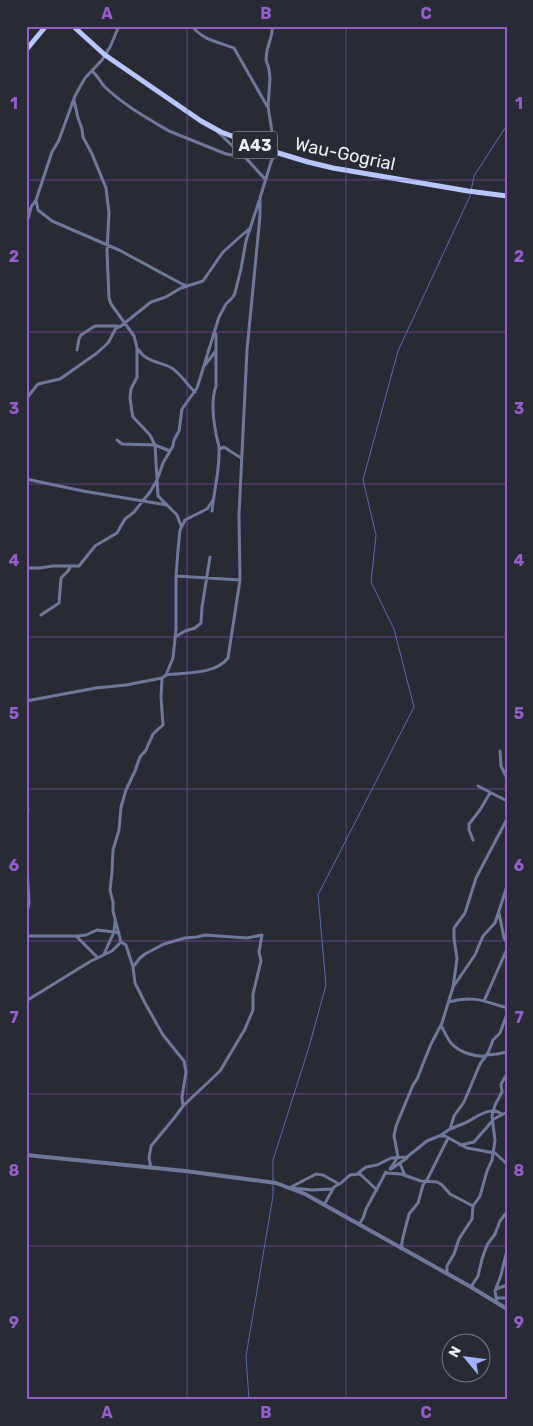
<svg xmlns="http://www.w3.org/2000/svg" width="533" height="1426" font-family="Rubik,sans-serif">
	<rect width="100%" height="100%" fill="#282b34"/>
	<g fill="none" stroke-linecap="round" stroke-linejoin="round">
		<path stroke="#596ab0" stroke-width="1" d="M471,191L474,176L507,125
			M249,1400L246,1356L273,1196V1160L309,1047L326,985L318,895L414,707L394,629L371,582L376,535L363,480L398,351L471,194"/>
		<path stroke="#6f7898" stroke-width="3" d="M192,26C202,40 219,42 234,48L267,106
			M92,71C97,75 100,81 104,86C122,104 147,118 169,131L226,154L245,157L265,179
			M74,100L78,118L82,129L83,137L92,154L106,188L109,213L107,251L109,298L111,304L134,336L137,348V377L131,389L130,398L132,412L133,417L150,435L155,445L158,496L177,515L181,526
			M218,132L244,157
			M36,200L38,210L52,221L119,250L182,284L187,286
			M26,222L29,216L31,207L36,200L52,152L59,140L75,96L85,78L102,60L110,47L119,26
			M77,350L79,339L81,335L95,326H117
			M139,350C145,361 159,362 170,367C180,372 186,384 195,392
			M205,365L215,352
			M26,399L38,384L60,379L97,353L108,343L116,328L121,326L151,302L166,297L181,288L203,281L223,252L250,228
			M117,440L122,444L155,445L170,451
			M219,449L224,447L227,449L241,458
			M26,479L83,491L167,505
			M212,511C214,490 220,470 219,448C219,443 216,438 216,433C213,418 211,400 216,386V334
			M26,568H40L53,566H79L95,546L117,533L125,519L134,512L150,492L157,480L163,463L173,446L174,440L179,431L182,409L197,388L219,317L226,304L233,297L235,293L241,269L246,241L259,201
			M176,576L240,580
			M41,615L59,603L61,578L68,571L70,567
			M175,637L185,631L195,628L201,623L202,607L210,557
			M166,675L173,658L176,629V576L178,550L180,530L185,520L207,509L213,500
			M26,701L96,688L126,685L162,678L166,675C185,672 215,675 228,658L240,580L239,515L247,350L260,216V198L271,162L275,152L268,106L270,79L269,69L266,60L267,50L271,37L273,26
			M500,751L501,766L507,778
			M478,786L507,801
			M26,804L28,810L26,812
			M473,840L469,830V824L480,810L490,793
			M26,846L29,903L26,918
			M499,913L504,938L507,943
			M26,936H77L86,935L97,930L114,932L115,921
			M77,937L97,957
			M104,954L114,932L119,933
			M133,967L126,945L121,942L113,911V902L110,890L112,872L113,850L119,830L121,807L126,790L135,771L140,757L146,750L153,734L163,725L161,697L162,678
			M453,987L457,959L454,938V928L465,913L476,878L507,819
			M26,1001L91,961L112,951L121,942
			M484,1001L507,949
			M449,1002C471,995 485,1001 507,1008
			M441,1025C444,1031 447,1038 451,1043C459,1052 474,1057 485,1056
			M487,1055L497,1054L507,1052
			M450,1129C455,1127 460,1125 465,1123C476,1118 490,1105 502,1114
			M441,1135L450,1129L454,1116L464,1102L480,1064L488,1053L493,1040L500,1033L507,1014
			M460,1145L474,1142L494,1119L507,1112
			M400,1164L405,1175
			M151,1168L149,1158L151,1146L175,1117L183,1106L220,1071L245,1029L253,1010V994L261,961L259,952L262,935L247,938L205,935L197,937L185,938L164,944L145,954L140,958L133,967L135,983L145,1003L163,1035L184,1061L186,1072L182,1097L183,1106
			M390,1169L398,1157L394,1136L396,1126L413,1085L417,1079L431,1044L442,1023L453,987L475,955L483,936L495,923L507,886
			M391,1169L407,1158
			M386,1173L401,1174L421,1181L437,1182L442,1185L450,1194L473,1206L472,1219L459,1239L454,1254L447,1266V1274
			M357,1174L366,1167L377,1165L391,1158L407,1157L427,1141L439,1136H445L467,1148L495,1153L507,1164
			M289,1188L316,1174L323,1175L339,1184
			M292,1188L312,1190L332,1189
			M324,1205L334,1187L341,1183L350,1175L360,1174L377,1190
			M473,1206L480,1196L487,1171L492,1160L495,1141L492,1116L495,1105L502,1092L501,1084L507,1074
			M359,1225L363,1218L366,1209L386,1172
			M401,1248L403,1237L409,1214L418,1203L423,1185L428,1178L448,1138
			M471,1287L478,1276L482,1259L487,1245L495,1234L500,1221L507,1212
			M496,1289L507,1285
			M496,1298H507
			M497,1303L495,1291L501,1275L507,1250"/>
		<path stroke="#6f7898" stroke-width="4" d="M26,1155L185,1171L276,1183L305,1194L471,1287L507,1309"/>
		<path stroke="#b7c7fb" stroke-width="5" d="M73,26L105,55L201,121L221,132L275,152L308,162L333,168L468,191L507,196
			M26,50L46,26"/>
	</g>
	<path fill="none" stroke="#985dcc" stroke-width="1" stroke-opacity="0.55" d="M187,26V1400M346,26V1400M26,180H507M26,332H507M26,484H507M26,637H507M26,789H507M26,941H507M26,1094H507M26,1246H507"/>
	<g text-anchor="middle" stroke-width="4" stroke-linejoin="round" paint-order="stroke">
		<rect fill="#282b34" stroke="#b2b4bb" stroke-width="1" x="232.5" y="131.5" width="45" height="27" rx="4"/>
		<g font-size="16" font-weight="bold" fill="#edeff5">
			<text x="255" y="151">A43</text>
		</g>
		<g font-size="18" fill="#edeff5" stroke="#282b34">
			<text transform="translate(345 154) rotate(12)" y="6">Wau-Gogrial</text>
		</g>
	</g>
	<rect width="533" height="1426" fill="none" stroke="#282b34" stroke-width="55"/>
	<g transform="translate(466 1358) rotate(299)"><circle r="24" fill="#282b34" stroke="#777981"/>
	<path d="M0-4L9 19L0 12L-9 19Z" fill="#9fb3fd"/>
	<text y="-8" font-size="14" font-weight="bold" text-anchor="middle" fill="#edeff5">N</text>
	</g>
	<rect x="28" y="28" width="478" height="1370" fill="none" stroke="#985dcc" stroke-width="2"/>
	<g font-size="16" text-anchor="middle" font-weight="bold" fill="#985dcc">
		<text x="107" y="19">A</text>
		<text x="266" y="19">B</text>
		<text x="426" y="19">C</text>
		<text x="14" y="109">1</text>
		<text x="519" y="109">1</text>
		<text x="14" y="262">2</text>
		<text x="519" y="262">2</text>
		<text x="14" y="414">3</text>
		<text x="519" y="414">3</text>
		<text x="14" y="566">4</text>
		<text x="519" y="566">4</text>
		<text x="14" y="719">5</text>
		<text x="519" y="719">5</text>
		<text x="14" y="871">6</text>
		<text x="519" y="871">6</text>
		<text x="14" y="1023">7</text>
		<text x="519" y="1023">7</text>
		<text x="14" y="1176">8</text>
		<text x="519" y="1176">8</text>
		<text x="14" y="1328">9</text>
		<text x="519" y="1328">9</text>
		<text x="107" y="1418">A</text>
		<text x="266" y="1418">B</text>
		<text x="426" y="1418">C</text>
	</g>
</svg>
